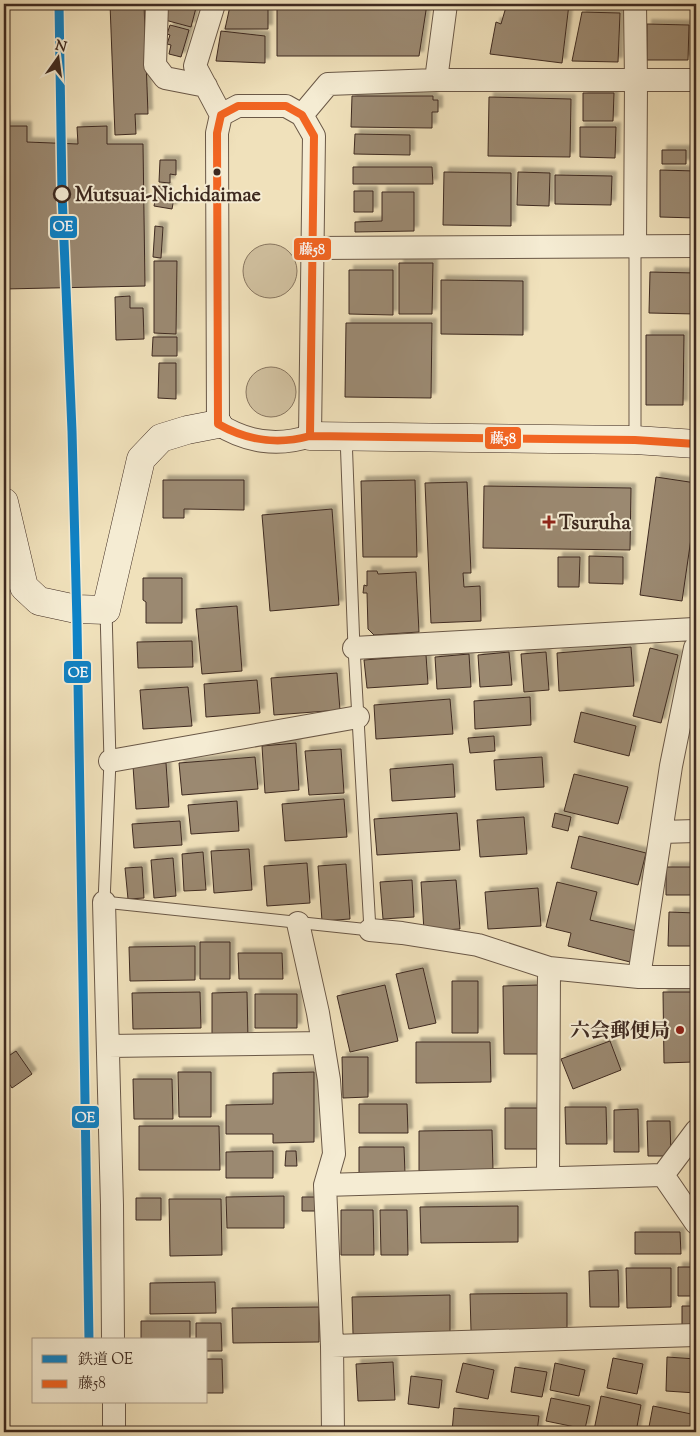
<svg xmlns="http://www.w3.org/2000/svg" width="700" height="1436" font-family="'Sorts Mill Goudy','Noto Serif JP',serif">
	<defs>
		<filter id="shadow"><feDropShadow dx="4.5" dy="-4.5" stdDeviation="1" flood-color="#0004"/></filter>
	</defs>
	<rect width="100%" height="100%" fill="#f0e1bb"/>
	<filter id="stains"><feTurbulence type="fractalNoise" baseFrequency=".004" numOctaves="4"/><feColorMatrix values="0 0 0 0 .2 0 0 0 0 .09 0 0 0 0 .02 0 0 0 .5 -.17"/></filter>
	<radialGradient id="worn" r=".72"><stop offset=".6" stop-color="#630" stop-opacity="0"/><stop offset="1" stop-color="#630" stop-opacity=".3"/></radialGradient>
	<path fill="#d2c2a1" stroke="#887660" d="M243 271a27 27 0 1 1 54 0a27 27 0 1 1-54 0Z
		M246 392a25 25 0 1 1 50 0a25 25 0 1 1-50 0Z"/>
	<path fill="#9b8971" stroke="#3e2a20" filter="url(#shadow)" d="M110,4H144L148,114H135L136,134L115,135Z
		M169,4H197L191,27L165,20Z
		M277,4H427L419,56H277Z
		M494,4H569L562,63L490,54L496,22L501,24L506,7Z
		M230,6H268V29H225Z
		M582,12L620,13L618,62L572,61Z
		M647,24L689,25L688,60H647Z
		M170,25L189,30L181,57L169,54L171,45L167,44L170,35L167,34Z
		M221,31L265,36V63L216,61Z
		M583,93H614L613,121H583Z
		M352,96H433V100H438V112H432V128L351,127Z
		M489,97L571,99L570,157L488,156Z
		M4,109L5,126H27V142L78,144L77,127L107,126V144H143L145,286L4,289Z
		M580,127H616L615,158L580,157Z
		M355,134L410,135V155L354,154Z
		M662,150H686V164H662Z
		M160,160H176V175L170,174V183L159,182Z
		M353,167H432L433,184H353Z
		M660,170L696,171V218L660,217Z
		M444,172L511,173V226L443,225Z
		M518,172L550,173L549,206L517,205Z
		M555,175L612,176L611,205L555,204Z
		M158,186L167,187L165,196L174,198L172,209L154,206Z
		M354,191H373V212H354Z
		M382,192H414V231L355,232V222L382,221Z
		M155,226L163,227L161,258L153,257Z
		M154,261H177L176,334L154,333Z
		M399,263H433L432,314H399Z
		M349,270H393V315L349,314Z
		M650,272L696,273V314L649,313Z
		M441,280L523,281V335L441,334Z
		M130,296V308H143L144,339L116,340L115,297Z
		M346,323H432L431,398L345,397Z
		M646,335H684L683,405H646Z
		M153,337H177V356H152Z
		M159,363H176V399L158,398Z
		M656,477L696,483V504L682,601L640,595Z
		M163,480H244V510L184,509V518H163Z
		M415,480L417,557H363L361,481Z
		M467,482L471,573H463L464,587L480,586L481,621L431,623L425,483Z
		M484,486L631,488L630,550L483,548Z
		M332,509L339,605L270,611L262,515Z
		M589,556L623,557V584L589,583Z
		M558,557H580L579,587H558Z
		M367,571H377L378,574L416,572L419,632L374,635L368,629L367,593H363L364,585L367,586Z
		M143,578H182V623H146V602L143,600Z
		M237,606L242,671L202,674L196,609Z
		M192,641L193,667L138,668L137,642Z
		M631,647L634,686L559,691L557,653Z
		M650,648L678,655L661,723L633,716Z
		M509,652L512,685L480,687L478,655Z
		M546,652L549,690L524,692L521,654Z
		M469,654L471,687L437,689L435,657Z
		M426,655L428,684L367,688L364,660Z
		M337,673L340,710L274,715L271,678Z
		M257,680L260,713L206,717L204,684Z
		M188,687L192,726L143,729L140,690Z
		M530,697L531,725L475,729L474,701Z
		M450,699L453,734L376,739L374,705Z
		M581,712L636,726L629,756L574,742Z
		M494,736L495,751L470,753L468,738Z
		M296,743L299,790L265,793L262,746Z
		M341,749L344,793L309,795L305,751Z
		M255,757L258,789L182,795L179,763Z
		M542,757L544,787L496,790L494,760Z
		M166,763L169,807L136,809L133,766Z
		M453,764L455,797L392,801L390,769Z
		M574,774L628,787L618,824L564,811Z
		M344,799L347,837L285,841L282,804Z
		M237,801L239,831L191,834L188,805Z
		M457,813L460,850L377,855L374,819Z
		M555,813L571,817L568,831L552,827Z
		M524,817L527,854L480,857L477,820Z
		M180,821L182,845L134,848L132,824Z
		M579,836L646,853L638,885L571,868Z
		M249,849L252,890L214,893L211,851Z
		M203,852L206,890L184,891L182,854Z
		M173,858L176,896L154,898L151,860Z
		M307,863L310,903L267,906L264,866Z
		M346,864L350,919L322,921L318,866Z
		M142,867L144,898L128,899L125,868Z
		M666,867H696V895H666Z
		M412,880L414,917L383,919L380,882Z
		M456,880L460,929L424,931L421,882Z
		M557,882L597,892L590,920L637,931L630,962L568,946L571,933L546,927Z
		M538,888L541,926L488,929L485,892Z
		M669,912L696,913V946H668Z
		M200,942H230V979H200Z
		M195,946V980L130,981L129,947Z
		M238,953H282L283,979H239Z
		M423,968L436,1023L409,1029L396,974Z
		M452,981H478V1033H452Z
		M385,985L398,1041L350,1052L337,996Z
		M538,985L539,1054H504L503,986Z
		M200,992L201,1028L133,1029L132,993Z
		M247,992L248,1039L212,1040V993Z
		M663,992H696V1082H694L693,1062L664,1063Z
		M255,994H297V1028H255Z
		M610,1041L621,1070L573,1089L561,1059Z
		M416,1042H490L491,1082L416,1083Z
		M16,1051L32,1074L12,1088L4,1076V1059Z
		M342,1057H368V1097L343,1098Z
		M178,1072H211V1117H179Z
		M314,1072V1142L273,1143V1134H226V1105L273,1104V1073Z
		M133,1079H172L173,1119H134Z
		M359,1104H407L408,1133H359Z
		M565,1107H606L607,1144H566Z
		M505,1108H539V1149H505Z
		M638,1109L639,1152H614V1110Z
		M647,1121H670L671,1156H648Z
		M139,1126H219L220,1170H139Z
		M492,1130L493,1170L419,1171V1131Z
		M359,1147H404L405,1174H359Z
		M273,1151V1178H226V1152Z
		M286,1151H296L297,1166H285Z
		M284,1196V1228H227L226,1197Z
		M302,1197H317V1211H302Z
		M136,1198H161V1220H136Z
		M169,1199H221L222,1255L170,1256Z
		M518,1206V1242L421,1243L420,1207Z
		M341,1210H373L374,1255H341Z
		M380,1210H407L408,1255H381Z
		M635,1232H680L681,1254H635Z
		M678,1267H696V1296H678Z
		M626,1268H671V1307L627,1308Z
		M618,1270L619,1307H590L589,1271Z
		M215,1282L216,1313L150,1314V1283Z
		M567,1293V1330L471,1331L470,1294Z
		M450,1295V1334H353L352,1297Z
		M682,1306H696V1329H682Z
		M319,1307V1342L233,1343L232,1308Z
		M141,1321H190V1340H141Z
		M196,1323H221L222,1351H206V1340H196Z
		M667,1357L696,1359V1393L666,1391Z
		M613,1358L643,1364L637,1394L607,1388Z
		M206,1359H222L223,1393H206Z
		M393,1362L395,1400L358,1401L356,1364Z
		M463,1363L494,1370L488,1399L456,1392Z
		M555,1363L585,1370L579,1396L550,1390Z
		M515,1367L547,1372L542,1397L511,1392Z
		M411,1376L442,1380L439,1408L408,1404Z
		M601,1396L641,1405L636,1432H604L594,1430Z
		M551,1398L590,1406L585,1429L546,1421Z
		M653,1406L696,1415V1432H648Z
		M454,1408L539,1416L537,1432H452Z"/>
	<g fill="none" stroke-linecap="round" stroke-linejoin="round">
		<defs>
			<path id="lane" d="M635,440V247
				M106,610L110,761L104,902L370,930L354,648L346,436"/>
			<path id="street" d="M157,4L155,65L165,78L206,86
				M214,4L195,66L221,115
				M635,4L636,81L635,247
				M436,80L446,4
				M238,106H286L302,115L314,136L310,436C278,447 246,442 218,424L217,133L221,115Z
				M302,115L328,84L436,80H696
				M313,248L696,246
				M354,648L694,629
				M110,761L358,717
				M661,832L696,831
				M104,902L112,1205L113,1340
				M298,923L318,1013L329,1080L334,1154L325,1185L332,1346L333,1432
				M370,930L402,933L478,945L549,968L639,977H696
				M639,977L671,766L695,648
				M108,1046L323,1043
				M663,1175L696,1131
				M548,1178L549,968
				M325,1185L663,1175L696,1223
				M332,1346L696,1335
				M114,1402V1432"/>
			<path id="secondary" d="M310,436L635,440L696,444
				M4,502L24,587L39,601L76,609L106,610L141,459L161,438L187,430L218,424"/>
		</defs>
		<use href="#lane" stroke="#6a5847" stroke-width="13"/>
		<use href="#street" stroke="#6a5847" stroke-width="24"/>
		<use href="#secondary" stroke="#3e2a20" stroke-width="29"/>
		<use href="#lane" stroke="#f5ecd3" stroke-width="11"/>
		<use href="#street" stroke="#f5ecd3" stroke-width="22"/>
		<use href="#secondary" stroke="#f5ecd3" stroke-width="28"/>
		<defs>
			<path id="bus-1" d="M238,106H286L302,115L314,136L310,436C277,445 248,441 218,424L217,133L221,115Z
				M310,436L635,440L696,444"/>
		</defs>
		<use href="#bus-1" stroke="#f5ecd3" stroke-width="11"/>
		<use href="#bus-1" stroke="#f26522" stroke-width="8"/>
		<defs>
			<path id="rail-1" d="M59,4L62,194L72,431L77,623L89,1340"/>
		</defs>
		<use href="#rail-1" stroke="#f5ecd3" stroke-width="12"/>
		<use href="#rail-1" stroke="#0d82c7" stroke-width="9"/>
	</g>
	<circle fill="#3e2a20" stroke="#f5ecd3" stroke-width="2" cx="217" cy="172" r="4.5"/>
	<circle fill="#f5ecd3" stroke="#3e2a20" stroke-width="2.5" cx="62" cy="194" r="8"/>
	<g fill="#8f2418" stroke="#f5ecd3" stroke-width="2">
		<path d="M546.5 514.5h5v5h5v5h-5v5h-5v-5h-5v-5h5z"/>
		<circle cx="680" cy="1030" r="5"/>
	</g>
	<g text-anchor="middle" stroke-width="4" stroke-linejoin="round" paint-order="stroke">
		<g font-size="20" font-weight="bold" fill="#3e2a20" stroke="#f5ecd3" text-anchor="start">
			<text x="75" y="201">Mutsuai-Nichidaimae</text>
		</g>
		<g font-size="20" font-weight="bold" fill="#3e2a20" stroke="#f5ecd3" text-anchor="start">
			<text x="559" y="529">Tsuruha</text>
			<text x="670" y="1037" text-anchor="end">六会郵便局</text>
		</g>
	</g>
	<g stroke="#f5ecd3" stroke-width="2">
		<rect x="49" y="215" width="29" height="24" rx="5" fill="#0d82c7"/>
		<rect x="293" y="237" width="39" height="24" rx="5" fill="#f26522"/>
		<rect x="484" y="426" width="38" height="24" rx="5" fill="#f26522"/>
		<rect x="63" y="660" width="29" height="24" rx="5" fill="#0d82c7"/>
		<rect x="71" y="1105" width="29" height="24" rx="5" fill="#0d82c7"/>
	</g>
	<g font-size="14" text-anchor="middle" font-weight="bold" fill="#fff">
		<text x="63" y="231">OE</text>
		<text x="312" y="254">藤58</text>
		<text x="503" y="443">藤58</text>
		<text x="78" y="677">OE</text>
		<text x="85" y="1122">OE</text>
	</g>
	<rect width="700" height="1436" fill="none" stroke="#f0e1bb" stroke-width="20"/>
	<rect x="5" y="5" width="690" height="1426" fill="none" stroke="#3e2a20" stroke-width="2.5"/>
	<rect x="10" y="10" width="680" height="1416" fill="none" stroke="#3e2a20"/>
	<rect x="32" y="1338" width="175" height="65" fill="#f5ecd3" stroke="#ac9e8b"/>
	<rect x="42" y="1355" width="25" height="8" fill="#0d82c7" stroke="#ac9e8b"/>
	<text x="78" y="1364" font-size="15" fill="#3e2a20">鉄道 OE</text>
	<rect x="42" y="1380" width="25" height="8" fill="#f26522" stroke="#ac9e8b"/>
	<text x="78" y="1388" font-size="15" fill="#3e2a20">藤58</text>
	<g transform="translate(58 58) rotate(14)" stroke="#f5ecd3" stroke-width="4" paint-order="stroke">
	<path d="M0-4L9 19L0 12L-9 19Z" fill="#3e2a20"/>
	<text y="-8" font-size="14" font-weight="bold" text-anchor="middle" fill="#3e2a20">N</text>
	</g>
	<rect width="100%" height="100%" filter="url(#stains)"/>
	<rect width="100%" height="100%" fill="url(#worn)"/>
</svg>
